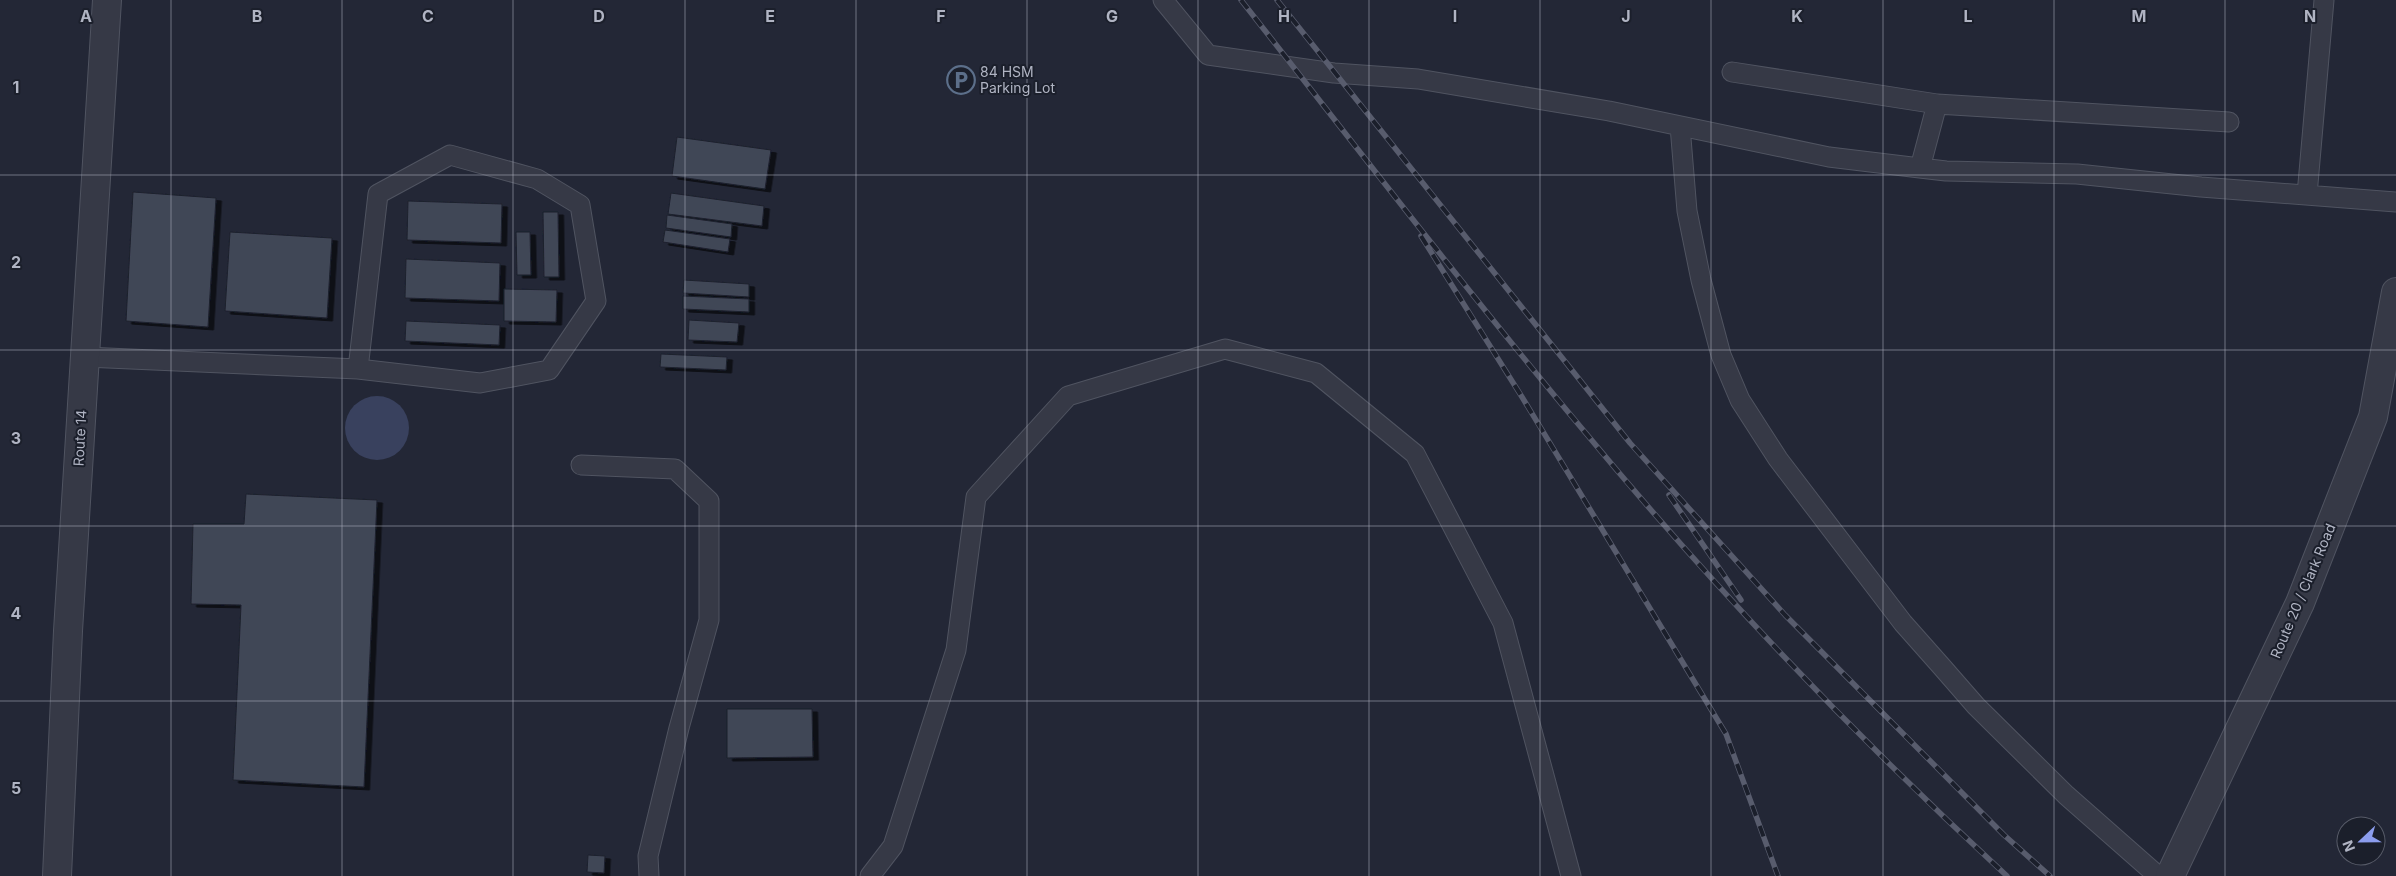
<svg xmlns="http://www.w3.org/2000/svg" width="2396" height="876" font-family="Inter,sans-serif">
	<defs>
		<filter id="shadow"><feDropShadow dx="5.5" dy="3" stdDeviation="0" flood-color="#0009"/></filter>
	</defs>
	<rect width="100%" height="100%" fill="#232736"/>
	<path fill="#39415e" d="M345 428a32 32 0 1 1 64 0a32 32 0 1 1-64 0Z"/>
	<path fill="#414657" stroke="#1d212d" filter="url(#shadow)" d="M677,137L771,150L765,189L672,176Z
		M133,192L216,198L208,327L126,321Z
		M671,193L764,206L762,226L668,214Z
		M408,201L502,204L501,243L407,240Z
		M543,212H558L559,277H544Z
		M667,215L732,224L731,237L666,228Z
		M665,230L730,239L728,252L663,242Z
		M230,232L332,238L327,318L225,311Z
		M516,232H530L531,275H517Z
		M406,259L500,263L499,301L405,298Z
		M684,280L749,284V297L683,293Z
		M504,289L557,290L556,322L504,321Z
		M683,296L749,299V312L683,309Z
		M689,320L739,323L737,342L688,340Z
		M406,321L500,325L499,345L405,341Z
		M661,354L727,357L726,370L660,367Z
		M246,494L377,500L364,787L233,780L241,605L191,604L193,524H244Z
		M727,709H812L813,757L727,758Z
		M588,855L605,856L604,873L587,872Z"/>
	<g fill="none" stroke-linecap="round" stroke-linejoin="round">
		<defs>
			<path id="service" d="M1163,0L1208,55L1334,73L1418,79L1609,111L1829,157L1920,168L1946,171L2077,174L2201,187L2396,202
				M1732,72L1937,104L1920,168
				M1937,104L2229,122
				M1680,126L1687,211L1701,280L1721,355L1740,400L1778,459L1903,623L1942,667L1976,706L2066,795L2158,876
				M2307,195L2324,0
				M85,357L358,369L480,383L549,370L596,301L580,205L537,179L450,155L378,194L358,369
				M581,465L675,469L709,501V620L679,728L648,856L649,876
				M870,876L893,846L956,650L976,497L1068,396L1225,349L1316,373L1415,454L1503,623L1571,876"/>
			<path id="minor" d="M57,876L68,631L107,0
				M2170,876L2300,603L2373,417L2396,292"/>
		</defs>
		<use href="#service" stroke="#505461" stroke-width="21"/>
		<use href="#minor" stroke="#505461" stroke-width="30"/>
		<use href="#service" stroke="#363946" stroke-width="19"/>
		<use href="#minor" stroke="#363946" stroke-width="28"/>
		<defs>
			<path id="rail" d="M1241,0C1354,144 1466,290 1584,431C1714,588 1857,738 2007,876
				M1277,0L1630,443L1785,615L2004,835L2050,876
				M1421,236L1522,397L1726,734L1778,876
				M1669,495L1741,600"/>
		</defs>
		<use href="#rail" stroke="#585c6d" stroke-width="5.5"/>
		<use href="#rail" stroke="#1b1f2b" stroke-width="4" stroke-dasharray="11" stroke-linecap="butt"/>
	</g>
	<path fill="none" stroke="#b0b4c3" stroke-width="1" stroke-opacity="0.55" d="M171,0V876M342,0V876M513,0V876M685,0V876M856,0V876M1027,0V876M1198,0V876M1369,0V876M1540,0V876M1711,0V876M1883,0V876M2054,0V876M2225,0V876M0,175H2396M0,350H2396M0,526H2396M0,701H2396"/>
	<defs>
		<symbol id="parking-ring" viewBox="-11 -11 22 22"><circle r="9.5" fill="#1b1f2b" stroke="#5c6f8a" stroke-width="1.5"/><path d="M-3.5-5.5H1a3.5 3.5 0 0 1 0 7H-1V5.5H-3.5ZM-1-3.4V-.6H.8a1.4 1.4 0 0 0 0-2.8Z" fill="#5c6f8a"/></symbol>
	</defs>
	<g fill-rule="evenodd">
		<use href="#parking-ring" x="945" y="64" width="32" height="32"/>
	</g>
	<g text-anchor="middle" stroke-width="4" stroke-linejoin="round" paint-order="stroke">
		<g font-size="14" fill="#b0b4c3" stroke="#1b1f2b" text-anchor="start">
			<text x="980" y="77">84 HSM<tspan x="980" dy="16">Parking Lot</tspan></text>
		</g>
		<g font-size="14" fill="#b0b4c3" stroke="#1b1f2b">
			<text transform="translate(80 438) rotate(-87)" y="5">Route 14</text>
			<text transform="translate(2303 591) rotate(-67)" y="5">Route 20 / Clark Road</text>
		</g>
	</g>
	<g font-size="16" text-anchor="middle" font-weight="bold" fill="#b0b4c3" stroke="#1b1f2b" stroke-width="4" stroke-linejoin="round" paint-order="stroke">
		<text x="86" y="22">A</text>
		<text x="257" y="22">B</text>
		<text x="428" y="22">C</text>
		<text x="599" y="22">D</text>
		<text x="770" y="22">E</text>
		<text x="941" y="22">F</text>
		<text x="1112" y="22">G</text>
		<text x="1284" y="22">H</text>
		<text x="1455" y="22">I</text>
		<text x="1626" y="22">J</text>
		<text x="1797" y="22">K</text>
		<text x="1968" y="22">L</text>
		<text x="2139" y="22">M</text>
		<text x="2310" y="22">N</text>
		<text x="16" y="93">1</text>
		<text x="16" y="268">2</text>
		<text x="16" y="444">3</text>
		<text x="16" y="619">4</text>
		<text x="16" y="794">5</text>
	</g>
	<g transform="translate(2361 841) rotate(248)"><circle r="24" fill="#1b1f2b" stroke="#575b68"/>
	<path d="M0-4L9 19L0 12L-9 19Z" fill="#8c9ded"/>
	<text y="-8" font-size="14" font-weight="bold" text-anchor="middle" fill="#b0b4c3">N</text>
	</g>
</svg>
